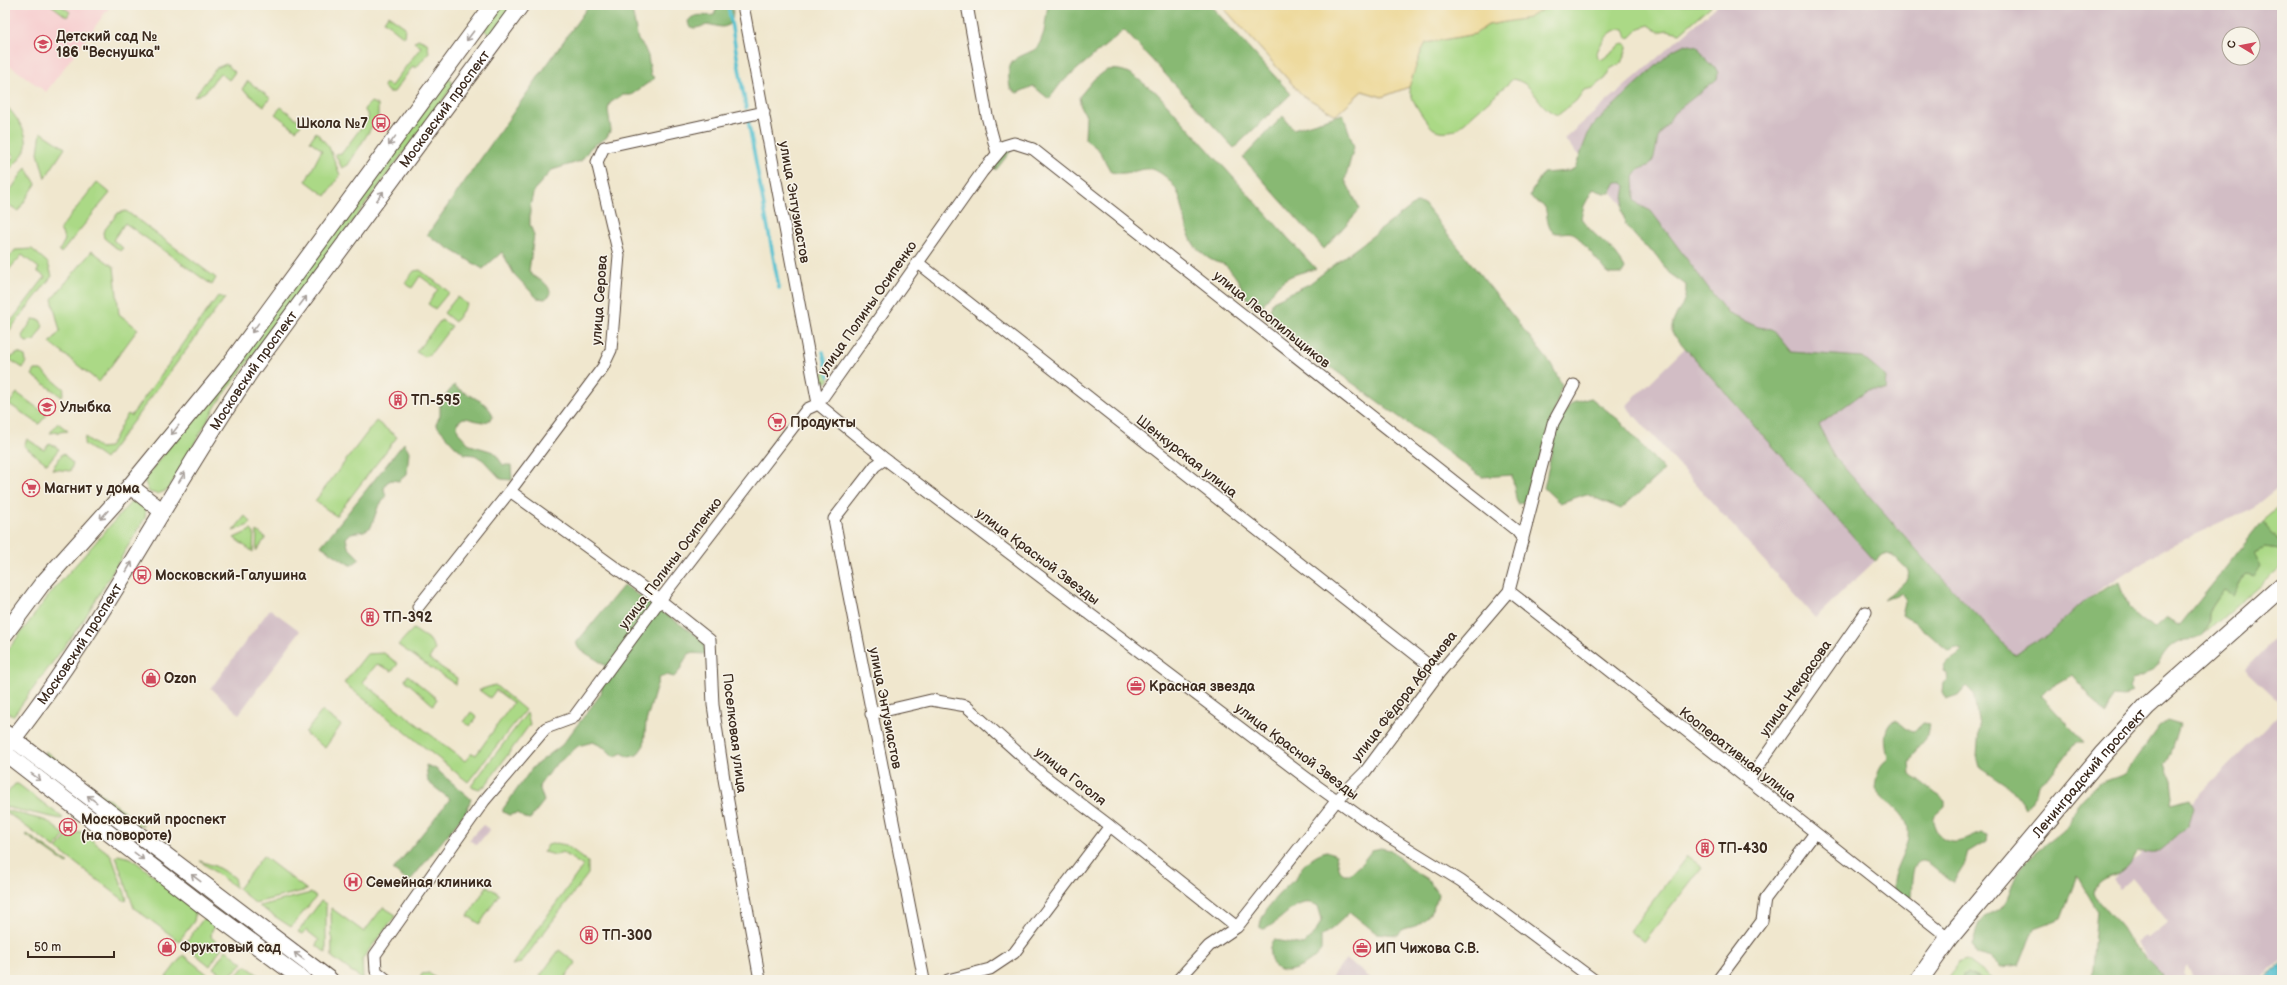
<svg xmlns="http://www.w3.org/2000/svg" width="2287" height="985" font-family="'Balsamiq Sans',sans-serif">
	<rect width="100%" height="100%" fill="#f7f3e8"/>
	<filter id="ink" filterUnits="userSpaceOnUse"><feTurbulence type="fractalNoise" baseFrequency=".025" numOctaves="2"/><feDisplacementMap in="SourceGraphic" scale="8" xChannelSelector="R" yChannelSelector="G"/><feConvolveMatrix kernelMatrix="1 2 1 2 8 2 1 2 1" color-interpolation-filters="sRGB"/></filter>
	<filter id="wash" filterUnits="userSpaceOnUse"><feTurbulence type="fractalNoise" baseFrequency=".012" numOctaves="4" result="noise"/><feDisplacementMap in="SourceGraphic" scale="16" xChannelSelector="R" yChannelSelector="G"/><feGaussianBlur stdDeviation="0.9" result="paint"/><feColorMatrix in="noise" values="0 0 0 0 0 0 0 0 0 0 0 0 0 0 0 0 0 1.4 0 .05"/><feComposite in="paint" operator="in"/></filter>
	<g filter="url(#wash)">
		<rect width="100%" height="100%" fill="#f0e7ce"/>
		<path fill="#f7cfd0" d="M5,5H111L46,92L5,62Z"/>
		<path fill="#d2bdc5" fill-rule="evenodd" d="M1718,5H2282V484L2251,509L2162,550L2084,601L2050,633L2014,655L1939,575L1833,455L1819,425L1564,139ZM2229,34H2253V58H2229Z
			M1685,348L1875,561L1815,618L1626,406Z
			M270,609L300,631L239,714L211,688Z
			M2282,631V704L2245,669Z
			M2282,711V960L2259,980H2194L2187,965L2183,972L2187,980H2164L2136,943L2146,935L2148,938L2168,922L2133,878L2120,889L2112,880L2140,855Z
			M483,825L490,829L477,845L469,840Z
			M1346,959L1373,980H1329Z"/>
		<path fill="#abd986" stroke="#738252" d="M51,5H60L70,12L67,17Z
			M502,5H513L491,35L484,30Z
			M1550,5H1712L1680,33L1667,30L1659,32L1649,25L1640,28L1631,37L1627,38L1624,29C1611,27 1600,43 1597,53L1598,58L1603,59L1623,43L1627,45V49L1621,63L1610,69L1606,78L1593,88L1584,90L1576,101L1558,115C1536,108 1537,84 1513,79L1456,130C1449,131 1441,133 1434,129C1427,125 1408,95 1409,87C1411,78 1421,50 1426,43L1475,34L1488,25L1528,18Z
			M388,15L405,27L404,37L384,21Z
			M418,39L427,43L429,52L416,68L413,66L394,92H388L384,87L385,83L391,86L421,47L414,42Z
			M226,64L235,72L229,80L220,73L205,92L194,97L216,68Z
			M447,79H451L453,86L217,404L168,490L157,494L149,492L144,480Z
			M248,81L270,98L264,106L242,89Z
			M371,102L378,105V117L348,165L342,168L335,154L342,153L369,117L364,109Z
			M5,104C15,116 34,137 23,154C18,161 11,168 5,175V167L14,156L5,149V129L10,123L5,120Z
			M281,107L302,123L296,130L275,114Z
			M41,132L65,148L45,178L38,153Z
			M316,132L329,147L340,175L326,196L306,181L322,150L310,141Z
			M26,167L36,184L18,211L5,202V199Z
			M97,182L110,193L61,253L59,251L65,240L60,229Z
			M126,211L216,278L212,285L125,223L113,240L123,248L120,251L104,238L103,232L118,213Z
			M32,249L48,263L52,276L5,336V329L45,277L37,271L39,268L22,255L5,274V263L15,250Z
			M92,251L114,267L119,314L138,329L99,382L50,343L60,331L52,299Z
			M420,270L449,292L435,309L428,304L438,289L420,276L412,288L405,283L414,271Z
			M218,296L225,298L105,459L84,444L85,437L100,448L109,447C117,436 120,424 128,414L131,416Z
			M457,297L467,304L455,322L444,313Z
			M33,319L40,320L43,326L34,341L26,342L22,336Z
			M441,320L452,326L432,352L425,357L416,352Z
			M18,353L25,356L26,362L23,368L9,359Z
			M829,362V381L820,385V380Z
			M35,370H41L64,389L62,397L32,375Z
			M17,393L47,415L39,424L9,404Z
			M376,421L397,437L336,516L315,501Z
			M58,423L68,431L50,433Z
			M27,439L44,450L50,443L59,449L47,464L24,446Z
			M63,453L73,464L70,471L52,469Z
			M138,501L146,507L145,518L83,621L13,716L5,710V654L50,594L131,502Z
			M2282,505V545L2262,522Z
			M245,516L251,522L249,525L233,531Z
			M251,530L254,533L253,552L234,538Z
			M257,531L266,538L256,551Z
			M2282,547V566L2204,634L2209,622V612L2224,589L2239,585L2242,579L2247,575L2253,553L2265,548L2279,550Z
			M413,629L430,640L435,649L429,659L457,678L456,685L398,645Z
			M384,653L398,664L392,671L377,664L362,682L465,761L472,753L476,755L513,703L496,690L490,698L479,690L495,685L525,710L468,782L344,683L367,654Z
			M408,675L437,699L433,705L405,680Z
			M322,711L341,725L325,748L305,733Z
			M471,712L477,717L470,726L464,722Z
			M527,713L530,724L485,786L479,789L471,786Z
			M45,751L144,826L140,827L46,756Z
			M15,784H18L63,818L61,819L5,807V796Z
			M6,810L47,821L65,835L55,848L5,811Z
			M81,832L111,855L127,899L125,901L57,849L67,836Z
			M27,834L68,863L67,864L26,835Z
			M556,843L566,845L588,862V874L521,963L512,965L583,866L562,852L556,855L543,852L548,845Z
			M118,855L131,858L196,909L194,921L179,941L134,908L116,857Z
			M263,856L307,890L255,903L238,889Z
			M1687,856L1702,867L1644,942L1630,931Z
			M200,861L215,866L234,877L236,888Z
			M487,886L499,894L480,924L468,916Z
			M311,893L316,897L291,927L259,906Z
			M321,901L326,904V953L316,945L319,940L306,930L302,934L298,932Z
			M383,907L396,915L362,959L363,980L332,957L331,908L364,932Z
			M203,919L214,921L216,924L212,930L211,937L222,947L210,966L184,945Z
			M226,950L243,963L227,978L213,968Z
			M559,950L576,963L563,980H546L540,976Z
			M183,955L211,977L209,980H171L166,977Z
			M1967,960L1994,980H1946L1958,963Z
			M246,966L260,976L249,980H231Z
			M429,973L438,980H419L422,974Z"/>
		<path fill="#88b973" stroke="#627248" d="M589,5H631L638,40L644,47L648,56L651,75L655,78L631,95H622L610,103L608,110L611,130L606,138L591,147L581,161L552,170L534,190L530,206V225L534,235L529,271C534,281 547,278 551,294L545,299L537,298L514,274L502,252L483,269L427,235Z
			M718,5H732C734,13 733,27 722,27C718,27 714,25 710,25C701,25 696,31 689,26L688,21C695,12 704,17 714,15Z
			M1048,5H1210L1291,94L1234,148L1124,30L1061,83L1049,99L1033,86L1017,93L1010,88C1005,57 1015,60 1038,48L1044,32Z
			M1685,44L1698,47L1709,64L1715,67L1718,73L1717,79L1674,113L1658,138L1654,158L1650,165L1638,170L1634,176L1635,200L1639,205L1651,211L1727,313L1758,327L1772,329L1791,352L1862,357L1886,377L1885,390H1867L1819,425L1833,455L1939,575L2014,655L2050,633L2084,601L2120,582L2129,608L2154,629L2166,618L2180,625L2262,522L2282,545L2279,550L2265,548L2253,553L2260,566L2253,577L2247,575L2242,579L2233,595L2224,590C2220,596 2214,603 2210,610C2207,617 2210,627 2204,634C2197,643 2184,637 2175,643C2155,657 2163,672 2132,679L2129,688L2132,691L2125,697L2113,696L2106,715L2072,675L2048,689L2041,696L2084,742H2076L2055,770L2038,784L2036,793L2025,808L2011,788L1980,767L1977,756L1979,727L1974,698L1972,692L1966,686L1958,695L1946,699L1942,692L1943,683L1947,680L1946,673L1943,671C1945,658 1957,660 1962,650L1955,648L1949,651C1937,642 1927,632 1916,623C1912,620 1907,619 1902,615L1906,598L1901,593L1883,600C1889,593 1915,580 1907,569C1906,567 1903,567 1902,565C1895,559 1894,554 1884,554L1875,561L1672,333C1670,315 1688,307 1686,285L1669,273L1656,255L1641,243L1626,225L1622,210L1626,186L1622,182H1616L1610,193H1604L1593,189L1584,206L1581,218C1594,239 1615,245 1625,269L1622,274H1609L1575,234C1568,231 1566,233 1559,233C1546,234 1548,216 1545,207L1530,197L1532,191L1543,173L1569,171L1575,168L1588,134L1595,123L1673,50Z
			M1107,70C1131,67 1137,81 1156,92L1316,269C1281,276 1279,282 1260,309L1251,306C1243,291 1238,276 1225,265C1222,263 1219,263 1216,262C1208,259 1198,251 1193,243C1179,218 1189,187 1155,170C1145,165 1128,177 1111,172L1099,150L1085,139L1086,115L1081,108L1079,97L1094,79Z
			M1343,114L1354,147L1345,180L1360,209L1324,249L1243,158L1283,116L1293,129Z
			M1013,148L996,170L993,167L1005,150Z
			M1416,203L1424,204L1551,364L1562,385L1528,502L1517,504L1512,475L1482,477L1271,324L1270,311L1273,301L1309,284Z
			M454,385C465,397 487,398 493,416C486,428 474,418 463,418L457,423L458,432L470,445L494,452L503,465H511L512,480L501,479L483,460L475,455L465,454L455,446L438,427L436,423L440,416V403Z
			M1591,398L1619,420L1664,470L1621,509L1586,494L1560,503L1544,488L1559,419L1572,403Z
			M404,443L409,451L407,474L399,481L391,480L386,483L384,489L386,497L378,507L371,527L364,531L351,533L346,538L348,547L360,559L352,565H350L321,546Z
			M624,585L704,641L705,654L690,653C681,662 683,669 674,677L667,675L659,678L646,722L644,745L637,755L629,757L622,753L614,757L605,748L593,742L578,746L552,768L539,786L544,801L530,819L524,818L517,813L509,815L503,812V809L533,767L562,745L601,694L605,665L579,649L576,643Z
			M1894,720C1903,723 1906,731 1914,732L1923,723L1930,724L1928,735L1917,748L1910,763L1911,774L1945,801V806L1933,817C1932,831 1943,843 1957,842C1965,841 1974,836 1981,833L1987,835L1986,841L1968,852L1965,863L1953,882C1942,880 1923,846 1914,869C1911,878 1912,888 1911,897L1906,901L1893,890C1890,867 1914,846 1907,824C1900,805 1881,803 1875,788C1877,777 1877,766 1888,759C1886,745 1881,730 1894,720Z
			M2167,721L2180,725C2175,738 2173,753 2165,765L2171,780L2173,796L2172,804L2190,799L2194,807C2192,812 2191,820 2188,825C2186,828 2158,853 2155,853C2148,854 2143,850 2136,853C2133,859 2133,864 2127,869C2117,878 2095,876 2094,894L2122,927L2133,945L2161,973L2163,980H2091L2097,910L2077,876L2061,918L2034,928L2019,965L2001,967L1991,958L1976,954L1972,945C1976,938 1976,925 1981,920C1989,912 1996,916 2005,902C2012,890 2013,875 2023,864C2037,849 2053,841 2067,827C2071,823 2071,816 2074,811C2079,801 2088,793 2096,786C2105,777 2117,780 2126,773L2159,727Z
			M426,765L436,769L471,799L466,812L409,882L393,870L450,799L428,782Z
			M1381,848L1391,850L1409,868L1427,879L1438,894C1436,906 1429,917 1419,924C1412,929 1402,926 1398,935L1376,933L1350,912L1333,928L1321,936V950C1310,967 1273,985 1270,954C1269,948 1270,945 1274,940L1303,945L1315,934L1322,919L1318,906C1298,893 1281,923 1264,929L1260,928C1259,913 1282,890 1293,881C1297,878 1298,874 1300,870C1306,861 1317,853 1327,851L1336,855L1340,871L1344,874H1350L1362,863L1372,850Z
			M1967,973L1983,980H1960L1962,975Z"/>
		<path fill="#eeda9e" stroke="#94825e" d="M1221,5H1550L1528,18L1488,25L1475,34L1426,43L1421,52L1409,87L1382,97L1362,91L1336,115L1302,95Z"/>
		<path fill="#57c2d1" stroke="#497678" d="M2282,963V980H2263Z"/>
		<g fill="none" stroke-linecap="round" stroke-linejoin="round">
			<path stroke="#57c2d1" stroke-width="3.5" d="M728,5L746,108
				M748,120L779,288
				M823,352L829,376"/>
		</g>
	</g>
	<g filter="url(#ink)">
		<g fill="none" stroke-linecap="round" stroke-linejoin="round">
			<defs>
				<path id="street" d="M743,5L818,404L885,459L1317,786L1383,833L1461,881L1594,980
					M967,5L987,116L997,153
					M917,262L1439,673
					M885,459L875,466L834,519L924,980
					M510,491L660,600L710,640L713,705L724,779L760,980
					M1509,591L1949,938
					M418,607L510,491L603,367L611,350L619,255L597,162L604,147L764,112
					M871,714L931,700L966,706L1044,776L1110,826L1237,927
					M1748,781L1866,612
					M387,980L376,971L375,955L484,801L546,728L573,718L660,600L807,409L818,404L982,172L1004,146L1014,143L1033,149L1517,531L1523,539
					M948,980L990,969L1014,953L1110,826
					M1178,980L1209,946L1237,927L1337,800L1365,772L1439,673L1509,591L1553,423L1574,385
					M1718,980L1762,921L1765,899L1815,833"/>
				<g id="secondary">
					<path d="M130,486L162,511"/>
					<path d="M5,634L42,584L130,486L226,369L493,5"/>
					<path d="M5,733L330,980"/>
					<path id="s1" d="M5,749C101,630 168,491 255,365L521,5"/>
					<path d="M5,753L207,909L303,980"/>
				</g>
				<g id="primary">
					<path id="s2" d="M1919,980L1949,938L2103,754L2147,706L2282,586"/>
				</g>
			</defs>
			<use href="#street" stroke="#564638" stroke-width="13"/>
			<use href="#secondary" stroke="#564638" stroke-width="18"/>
			<use href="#primary" stroke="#564638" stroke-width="20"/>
			<use href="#street" stroke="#fff" stroke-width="11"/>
			<use href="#secondary" stroke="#fff" stroke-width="16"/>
			<use href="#primary" stroke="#fff" stroke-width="18"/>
		</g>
		<defs><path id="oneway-shaft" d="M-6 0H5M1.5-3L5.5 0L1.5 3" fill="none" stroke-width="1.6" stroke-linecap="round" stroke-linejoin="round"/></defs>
		<g stroke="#a79f9a">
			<use href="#oneway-shaft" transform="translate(470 36) rotate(127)"/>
			<use href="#oneway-shaft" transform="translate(392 141) rotate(126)"/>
			<use href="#oneway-shaft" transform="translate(380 196) rotate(-54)"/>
			<use href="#oneway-shaft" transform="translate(303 301) rotate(-53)"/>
			<use href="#oneway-shaft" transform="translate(255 328) rotate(126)"/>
			<use href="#oneway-shaft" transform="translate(175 430) rotate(129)"/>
			<use href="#oneway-shaft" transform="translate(182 477) rotate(-58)"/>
			<use href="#oneway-shaft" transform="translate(104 515) rotate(132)"/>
			<use href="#oneway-shaft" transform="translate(129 567) rotate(-59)"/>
			<use href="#oneway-shaft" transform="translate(36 777) rotate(36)"/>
			<use href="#oneway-shaft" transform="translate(92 799) rotate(-143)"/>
			<use href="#oneway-shaft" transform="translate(139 856) rotate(38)"/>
			<use href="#oneway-shaft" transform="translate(196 878) rotate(-143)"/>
			<use href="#oneway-shaft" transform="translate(299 956) rotate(-143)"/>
		</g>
	</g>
	<defs>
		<symbol id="school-ring" viewBox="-11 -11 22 22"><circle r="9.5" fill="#f7f3e8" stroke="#d1495b" stroke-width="1.5"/><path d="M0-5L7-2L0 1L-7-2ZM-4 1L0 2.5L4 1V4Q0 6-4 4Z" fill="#d1495b"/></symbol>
		<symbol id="bus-ring" viewBox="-11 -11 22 22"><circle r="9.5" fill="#f7f3e8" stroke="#d1495b" stroke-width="1.5"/><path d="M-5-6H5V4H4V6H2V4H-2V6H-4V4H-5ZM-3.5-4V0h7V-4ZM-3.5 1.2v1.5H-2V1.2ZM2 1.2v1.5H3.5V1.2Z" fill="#d1495b"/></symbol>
		<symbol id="building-ring" viewBox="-11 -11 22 22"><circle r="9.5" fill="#f7f3e8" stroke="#d1495b" stroke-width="1.5"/><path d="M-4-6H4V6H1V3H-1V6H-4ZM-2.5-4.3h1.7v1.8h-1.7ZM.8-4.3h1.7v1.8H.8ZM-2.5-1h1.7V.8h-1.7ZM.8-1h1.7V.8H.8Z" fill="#d1495b"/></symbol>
		<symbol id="supermarket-ring" viewBox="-11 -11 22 22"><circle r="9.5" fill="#f7f3e8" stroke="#d1495b" stroke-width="1.5"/><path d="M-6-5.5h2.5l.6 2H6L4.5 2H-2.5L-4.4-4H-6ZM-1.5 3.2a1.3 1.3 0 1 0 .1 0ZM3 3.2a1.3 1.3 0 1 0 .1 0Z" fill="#d1495b"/></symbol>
		<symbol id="shop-ring" viewBox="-11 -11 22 22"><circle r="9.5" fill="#f7f3e8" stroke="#d1495b" stroke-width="1.5"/><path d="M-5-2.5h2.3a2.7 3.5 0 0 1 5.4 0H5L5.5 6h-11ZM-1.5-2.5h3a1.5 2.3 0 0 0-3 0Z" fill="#d1495b"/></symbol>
		<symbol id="office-ring" viewBox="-11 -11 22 22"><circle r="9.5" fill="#f7f3e8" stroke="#d1495b" stroke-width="1.5"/><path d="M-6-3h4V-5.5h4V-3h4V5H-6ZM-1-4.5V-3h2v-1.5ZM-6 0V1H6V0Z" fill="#d1495b"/></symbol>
		<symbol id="hospital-ring" viewBox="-11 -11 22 22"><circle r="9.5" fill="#f7f3e8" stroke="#d1495b" stroke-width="1.5"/><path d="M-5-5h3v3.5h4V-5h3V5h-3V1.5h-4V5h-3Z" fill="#d1495b"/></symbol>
	</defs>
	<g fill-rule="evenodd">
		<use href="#school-ring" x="33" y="34" width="20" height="20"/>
		<use href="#bus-ring" x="371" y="113" width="20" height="20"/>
		<use href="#building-ring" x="388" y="390" width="20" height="20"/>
		<use href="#school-ring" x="37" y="397" width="20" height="20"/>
		<use href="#supermarket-ring" x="767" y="412" width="20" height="20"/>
		<use href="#supermarket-ring" x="21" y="478" width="20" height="20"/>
		<use href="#bus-ring" x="132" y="565" width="20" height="20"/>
		<use href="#building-ring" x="360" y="607" width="20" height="20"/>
		<use href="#shop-ring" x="141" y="668" width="20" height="20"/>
		<use href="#office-ring" x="1126" y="676" width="20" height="20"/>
		<use href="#bus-ring" x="58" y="817" width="20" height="20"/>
		<use href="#building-ring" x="1695" y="838" width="20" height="20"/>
		<use href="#hospital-ring" x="343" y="872" width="20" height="20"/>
		<use href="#building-ring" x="579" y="925" width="20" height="20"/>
		<use href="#shop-ring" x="157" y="937" width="20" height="20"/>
		<use href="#office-ring" x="1352" y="938" width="20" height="20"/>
	</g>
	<g text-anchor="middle" stroke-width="3" stroke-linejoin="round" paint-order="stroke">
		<g font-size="14" font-weight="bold" fill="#3b2a1e" stroke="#f7f3e8" text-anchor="start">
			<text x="56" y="41">Детский сад №<tspan x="56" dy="16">186 "Веснушка"</tspan></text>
			<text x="368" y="128" text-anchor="end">Школа №7</text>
			<text x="411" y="405">ТП-595</text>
			<text x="60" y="412">Улыбка</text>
			<text x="790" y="427">Продукты</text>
			<text x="44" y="493">Магнит у дома</text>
			<text x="155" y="580">Московский-Галушина</text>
			<text x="383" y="622">ТП-392</text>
			<text x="164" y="683">Ozon</text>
			<text x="1149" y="691">Красная звезда</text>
			<text x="81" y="824">Московский проспект<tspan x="81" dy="16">(на повороте)</tspan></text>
			<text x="1718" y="853">ТП-430</text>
			<text x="366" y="887">Семейная клиника</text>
			<text x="602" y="940">ТП-300</text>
			<text x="180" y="952">Фруктовый сад</text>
			<text x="1375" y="953">ИП Чижова С.В.</text>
		</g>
		<g font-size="14" fill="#3b2a1e" stroke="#f7f3e8">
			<text dy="5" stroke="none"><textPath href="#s1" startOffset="777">Московский проспект</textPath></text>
			<text transform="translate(795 202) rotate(80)" y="5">улица Энтузиастов</text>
			<text transform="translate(599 300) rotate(-86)" y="5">улица Серова</text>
			<text transform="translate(867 308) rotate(-55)" y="5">улица Полины Осипенко</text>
			<text transform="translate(1272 319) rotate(39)" y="5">улица Лесопильщиков</text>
			<text dy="5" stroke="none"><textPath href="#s1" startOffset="453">Московский проспект</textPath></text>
			<text transform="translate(1187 456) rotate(38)" y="5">Шенкурская улица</text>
			<text transform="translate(1038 556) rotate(37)" y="5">улица Красной Звезды</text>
			<text transform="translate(670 563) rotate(-53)" y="5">улица Полины Осипенко</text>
			<text dy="5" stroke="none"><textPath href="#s1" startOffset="129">Московский проспект</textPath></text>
			<text transform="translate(1795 688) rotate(-55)" y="5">улица Некрасова</text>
			<text transform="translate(1404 696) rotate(-52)" y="5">улица Фёдора Абрамова</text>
			<text transform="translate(886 708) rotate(79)" y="5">улица Энтузиастов</text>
			<text transform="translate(735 733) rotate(83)" y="5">Поселковая улица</text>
			<text transform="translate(1297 751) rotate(37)" y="5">улица Красной Звезды</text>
			<text transform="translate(1738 754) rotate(38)" y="5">Кооперативная улица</text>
			<text dy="5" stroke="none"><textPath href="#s2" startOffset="268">Ленинградский проспект</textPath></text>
			<text transform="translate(1071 776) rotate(38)" y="5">улица Гоголя</text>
		</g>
	</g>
	<rect width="2287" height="985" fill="none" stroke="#f7f3e8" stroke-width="20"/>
	<g transform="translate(2241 46) rotate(280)"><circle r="19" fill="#f7f3e8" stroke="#aca397"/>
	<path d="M0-3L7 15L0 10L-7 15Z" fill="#d1495b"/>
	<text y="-6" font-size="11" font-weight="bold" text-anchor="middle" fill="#3b2a1e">С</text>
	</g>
	<path d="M28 951v6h86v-6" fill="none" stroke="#3b2a1e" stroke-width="2"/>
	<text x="34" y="951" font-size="12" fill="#3b2a1e" stroke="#f7f3e8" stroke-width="3" paint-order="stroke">50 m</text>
</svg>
